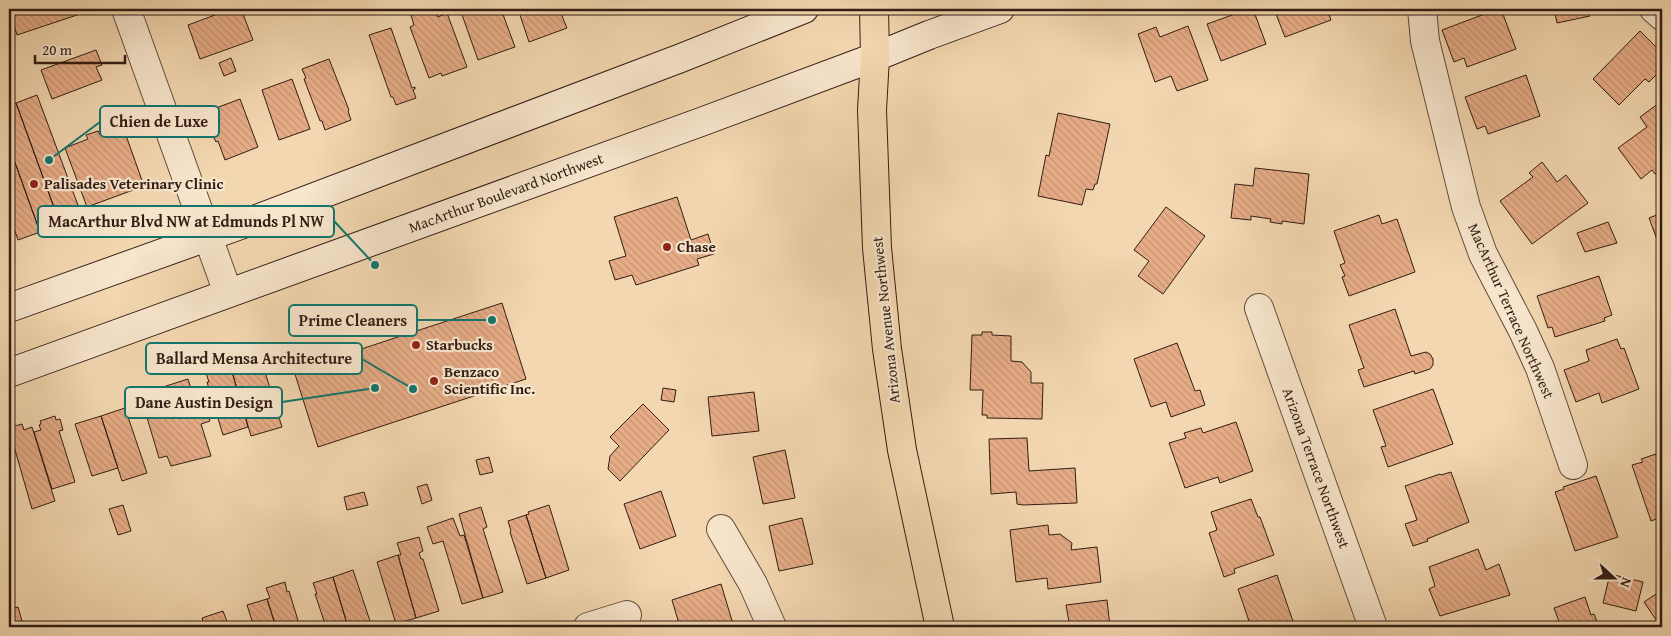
<svg xmlns="http://www.w3.org/2000/svg" width="1671" height="636" font-family="'Gentium Book Plus',serif">
	<defs>
		<pattern id="building-back-hatch" width="6" height="6" patternUnits="userSpaceOnUse" patternTransform="scale(1.25)"><rect width="6" height="6" fill="#e7ad87"/><path d="M-1 5l2 2M0 0l6 6M5-1l2 2" fill="none" stroke="#c79474"/></pattern>
	</defs>
	<rect width="100%" height="100%" fill="#f3d7b0"/>
	<filter id="stains"><feTurbulence type="fractalNoise" baseFrequency=".004" numOctaves="4"/><feColorMatrix values="0 0 0 0 .2 0 0 0 0 .09 0 0 0 0 .02 0 0 0 .5 -.17"/></filter>
	<radialGradient id="worn" r=".72"><stop offset=".6" stop-color="#630" stop-opacity="0"/><stop offset="1" stop-color="#630" stop-opacity=".3"/></radialGradient>
	<path fill="url(#building-back-hatch)" stroke="#321d14" d="M9,9H81L83,13L17,35Z
		M231,9H241L253,40L200,59L188,25Z
		M419,9H435L438,17L447,13L467,67L442,76L441,73L429,78L410,27L414,25L410,12Z
		M460,9H501L515,47L478,60Z
		M518,9H559L567,28L529,42Z
		M1233,9H1253L1266,44L1221,61L1207,24L1235,14Z
		M1274,9H1327L1331,20L1285,37Z
		M1498,9H1501L1516,49L1467,67L1464,58L1454,62L1442,30Z
		M1554,9H1588L1590,16L1557,23Z
		M1188,26L1208,80L1177,91L1171,76L1155,82L1138,34L1156,27L1160,37Z
		M391,28L412,88L415,87V89L413,90L416,98L396,105L393,97H391L369,35Z
		M1640,31L1662,53V63L1659,66L1662,69L1649,82L1645,79L1619,105L1593,79Z
		M96,50L102,65L96,67L102,80L52,99L41,70Z
		M231,58L236,71L224,76L219,63Z
		M329,59L349,110L348,111L351,120L325,130L322,121H320L304,79L306,78L302,69Z
		M1526,75L1540,116L1488,134L1485,126L1477,129L1465,97Z
		M292,79L310,129L279,140L262,90Z
		M37,95L82,216L60,224L16,103Z
		M240,99L258,147L225,160L218,141L216,142L213,136L216,135L212,123L220,120L216,108Z
		M1662,101V169L1655,174L1652,170L1641,179L1618,148L1647,127L1640,117Z
		M16,103L60,224L40,232L9,146V106Z
		M1058,113L1110,124L1097,184H1095L1093,190L1086,189L1082,205L1038,196L1046,155L1049,156Z
		M123,127L144,186L87,207L65,148L88,139L86,135L98,131L100,135Z
		M9,146L40,232L18,240L9,214Z
		M1542,162L1557,182L1566,175L1588,203L1532,244L1500,201L1533,177L1529,173Z
		M1255,168L1309,174L1304,224L1282,221V224L1270,222L1271,219L1251,216V220L1231,218L1235,184L1253,186Z
		M677,197L691,240L708,234L714,254L697,259L699,265L636,285L632,275L615,280L609,261L626,256L614,217Z
		M1166,207L1205,236L1163,294L1138,276L1149,261L1134,250Z
		M1662,213V253L1649,218Z
		M1379,215L1382,224L1397,219L1415,272L1349,296L1342,277L1345,276L1340,265L1345,263L1334,231Z
		M1608,222L1617,243L1585,252L1577,233Z
		M1599,276L1612,315L1604,318L1605,321L1555,337L1552,327L1548,328L1537,296Z
		M502,303L526,379L318,447L294,371Z
		M1395,309L1411,356L1426,352L1430,354L1433,359V365L1430,369L1415,374L1414,371L1364,387L1358,370L1364,368L1349,325Z
		M982,332H992V335L1011,336V361L1022,362L1031,372V383H1043L1042,419L987,418V415H982L983,390H970L972,335H982Z
		M1617,339L1621,349L1624,348L1639,389L1602,403L1599,393L1576,402L1564,370L1589,361L1586,350Z
		M1177,343L1195,391L1200,390L1205,405L1171,417L1166,402L1151,407L1134,359Z
		M260,356L282,427L251,436L230,365Z
		M230,365L248,427L223,435L207,382H209L206,373Z
		M188,379L194,399L203,397L210,421L201,424L211,456L171,466L167,456L159,458L143,404L166,397L163,387Z
		M663,388L676,390L674,402L661,400Z
		M1433,389L1453,444L1388,467L1381,447L1386,446L1373,410Z
		M754,392L759,431L712,436L708,397Z
		M643,404L669,430L620,481L608,469L610,456L619,446L610,437Z
		M125,408L147,473L122,481L101,416Z
		M55,416L56,420L60,419L63,430L59,431L75,482L52,489L34,432L41,430L39,425L41,424L40,421Z
		M101,416L118,468L92,476L75,424Z
		M1236,422L1253,471L1220,483L1218,477L1185,488L1169,443L1186,438L1184,433L1201,428L1203,433Z
		M22,424L24,430L32,427L55,501L32,509L11,436L13,435L11,427Z
		M1027,438L1029,471L1075,468L1077,503L1023,505L1017,504L1016,492L991,494L989,439Z
		M785,450L795,498L763,504L753,457Z
		M1662,452V517L1651,521L1632,465L1643,462L1641,459Z
		M489,457L493,472L480,475L476,460Z
		M1451,472L1469,522L1427,539L1428,541L1413,546L1405,524L1417,520L1405,486L1440,474L1441,475Z
		M1596,476L1618,537L1575,551L1555,492L1564,489L1563,487Z
		M427,484L432,500L422,504L417,487Z
		M661,491L676,536L640,549L624,504Z
		M364,492L368,505L347,510L344,497Z
		M1251,499L1258,517H1260L1274,555L1234,569L1235,573L1224,577L1209,533L1217,530L1211,512Z
		M123,505L131,531L118,535L109,509Z
		M549,505L569,570L546,578L526,515L529,514L528,512Z
		M481,507L487,527L483,529L503,592L483,598L459,514Z
		M526,515L546,578L527,584L510,532L511,531L508,521Z
		M453,518L460,536L464,535L483,598L462,604L443,541L433,544L427,527Z
		M802,518L813,564L779,571L769,526Z
		M1048,525L1049,535L1060,534L1072,543L1071,550L1097,547L1101,582L1048,589L1047,578L1016,582L1010,530Z
		M419,537L423,551L419,553L421,559H423L439,611L416,618L398,555H401L397,543Z
		M1478,549L1486,570L1499,564L1510,595L1440,616L1429,589L1435,586L1429,567Z
		M398,555L416,618L396,624L377,562Z
		M353,570L372,627H348L333,577Z
		M1610,574L1643,582L1636,611L1603,603Z
		M1277,575L1295,627H1251L1238,589Z
		M333,577L335,584L348,627H326L315,594H317L313,583Z
		M285,582L287,592L289,591L300,627H276L267,599L270,598L266,588Z
		M721,584L733,624L725,627H680L672,600Z
		M1662,590V627H1661L1644,602Z
		M1585,597L1591,615L1594,614L1599,627H1561L1554,608Z
		M267,599L276,627H254L247,605Z
		M1107,600L1110,627H1052L1051,624L1069,622L1066,605Z
		M18,607L22,621L13,624L9,609Z
		M223,611L229,627H205L202,618Z"/>
	<g fill="none" stroke-linecap="round" stroke-linejoin="round">
		<defs>
			<path id="minor" d="M126,9L228,293
				M1422,9L1425,41L1466,207L1483,254L1523,331L1540,368L1573,465
				M1654,9L1662,16
				M1259,308L1373,627
				M721,529L753,584L772,627
				M588,627L627,615"/>
			<path id="secondary" d="M9,308L246,223L681,58L804,9
				M9,373L701,122L875,57L929,35L1000,9"/>
			<path id="primary" d="M874,9L875,57L872,110L877,248L887,349L902,450L940,627"/>
		</defs>
		<use href="#minor" stroke="#624c3b" stroke-width="30"/>
		<use href="#secondary" stroke="#321d14" stroke-width="30"/>
		<use href="#primary" stroke="#321d14" stroke-width="30"/>
		<use href="#minor" stroke="#f7e5cc" stroke-width="28"/>
		<use href="#secondary" stroke="#f7e5cc" stroke-width="28"/>
		<use href="#primary" stroke="#f3d7b0" stroke-width="28"/>
	</g>
	<g fill="#8f2418" stroke="#f7e5cc" stroke-width="2">
		<circle cx="34" cy="184" r="5"/>
		<circle cx="667" cy="247" r="5"/>
		<circle cx="416" cy="345" r="5"/>
		<circle cx="434" cy="381" r="5"/>
	</g>
	<g text-anchor="middle" stroke-width="4.5" stroke-linejoin="round" paint-order="stroke">
		<g font-size="15" font-weight="bold" fill="#321d14" stroke="#f7e5cc" text-anchor="start">
			<text x="44" y="189">Palisades Veterinary Clinic</text>
			<text x="677" y="252">Chase</text>
			<text x="426" y="350">Starbucks</text>
			<text x="444" y="377">Benzaco<tspan x="444" dy="17">Scientific Inc.</tspan></text>
		</g>
		<g font-size="15" fill="#321d14" stroke="#f7e5cc">
			<text transform="translate(506 193) rotate(-20)" y="5">MacArthur Boulevard Northwest</text>
			<text transform="translate(1511 311) rotate(66)" y="5">MacArthur Terrace Northwest</text>
			<text transform="translate(886 320) rotate(-96)" y="5">Arizona Avenue Northwest</text>
			<text transform="translate(1316 468) rotate(70)" y="5">Arizona Terrace Northwest</text>
		</g>
	</g>
	<path fill="none" stroke="#0f766e" stroke-width="2" d="M49 160L100 122M375 265L334 221M492 320L417 320M413 389L362 359M375 388L282 402"/>
	<g fill="#0f766e" stroke="#f7e5cc" stroke-width="2">
		<circle cx="49" cy="160" r="5"/>
		<circle cx="375" cy="265" r="5"/>
		<circle cx="492" cy="320" r="5"/>
		<circle cx="413" cy="389" r="5"/>
		<circle cx="375" cy="388" r="5"/>
	</g>
	<g fill="#f7e5cc" stroke="#0f766e" stroke-width="2">
		<rect x="100" y="106" width="119" height="31" rx="5"/>
		<rect x="38" y="206" width="296" height="31" rx="5"/>
		<rect x="289" y="305" width="128" height="31" rx="5"/>
		<rect x="146" y="343" width="216" height="31" rx="5"/>
		<rect x="125" y="387" width="157" height="31" rx="5"/>
	</g>
	<g font-size="16" text-anchor="middle" font-weight="bold" fill="#321d14">
		<text x="159" y="127">Chien de Luxe</text>
		<text x="186" y="227">MacArthur Blvd NW at Edmunds Pl NW</text>
		<text x="353" y="326">Prime Cleaners</text>
		<text x="254" y="364">Ballard Mensa Architecture</text>
		<text x="204" y="408">Dane Austin Design</text>
	</g>
	<rect width="1671" height="636" fill="none" stroke="#f3d7b0" stroke-width="30"/>
	<rect x="10" y="10" width="1651" height="616" fill="none" stroke="#321d14" stroke-width="2.5"/>
	<rect x="15" y="15" width="1641" height="606" fill="none" stroke="#321d14"/>
	<g transform="translate(1614 578) rotate(111)" stroke="#f7e5cc" stroke-width="4" paint-order="stroke">
	<path d="M0-4L9 19L0 12L-9 19Z" fill="#321d14"/>
	<text y="-8" font-size="14" font-weight="bold" text-anchor="middle" fill="#321d14">N</text>
	</g>
	<path d="M35 55v8h90v-8" fill="none" stroke="#321d14" stroke-width="2.5"/>
	<text x="42" y="55" font-size="15" fill="#321d14" stroke="#f7e5cc" stroke-width="4" paint-order="stroke">20 m</text>
	<rect width="100%" height="100%" filter="url(#stains)"/>
	<rect width="100%" height="100%" fill="url(#worn)"/>
</svg>
